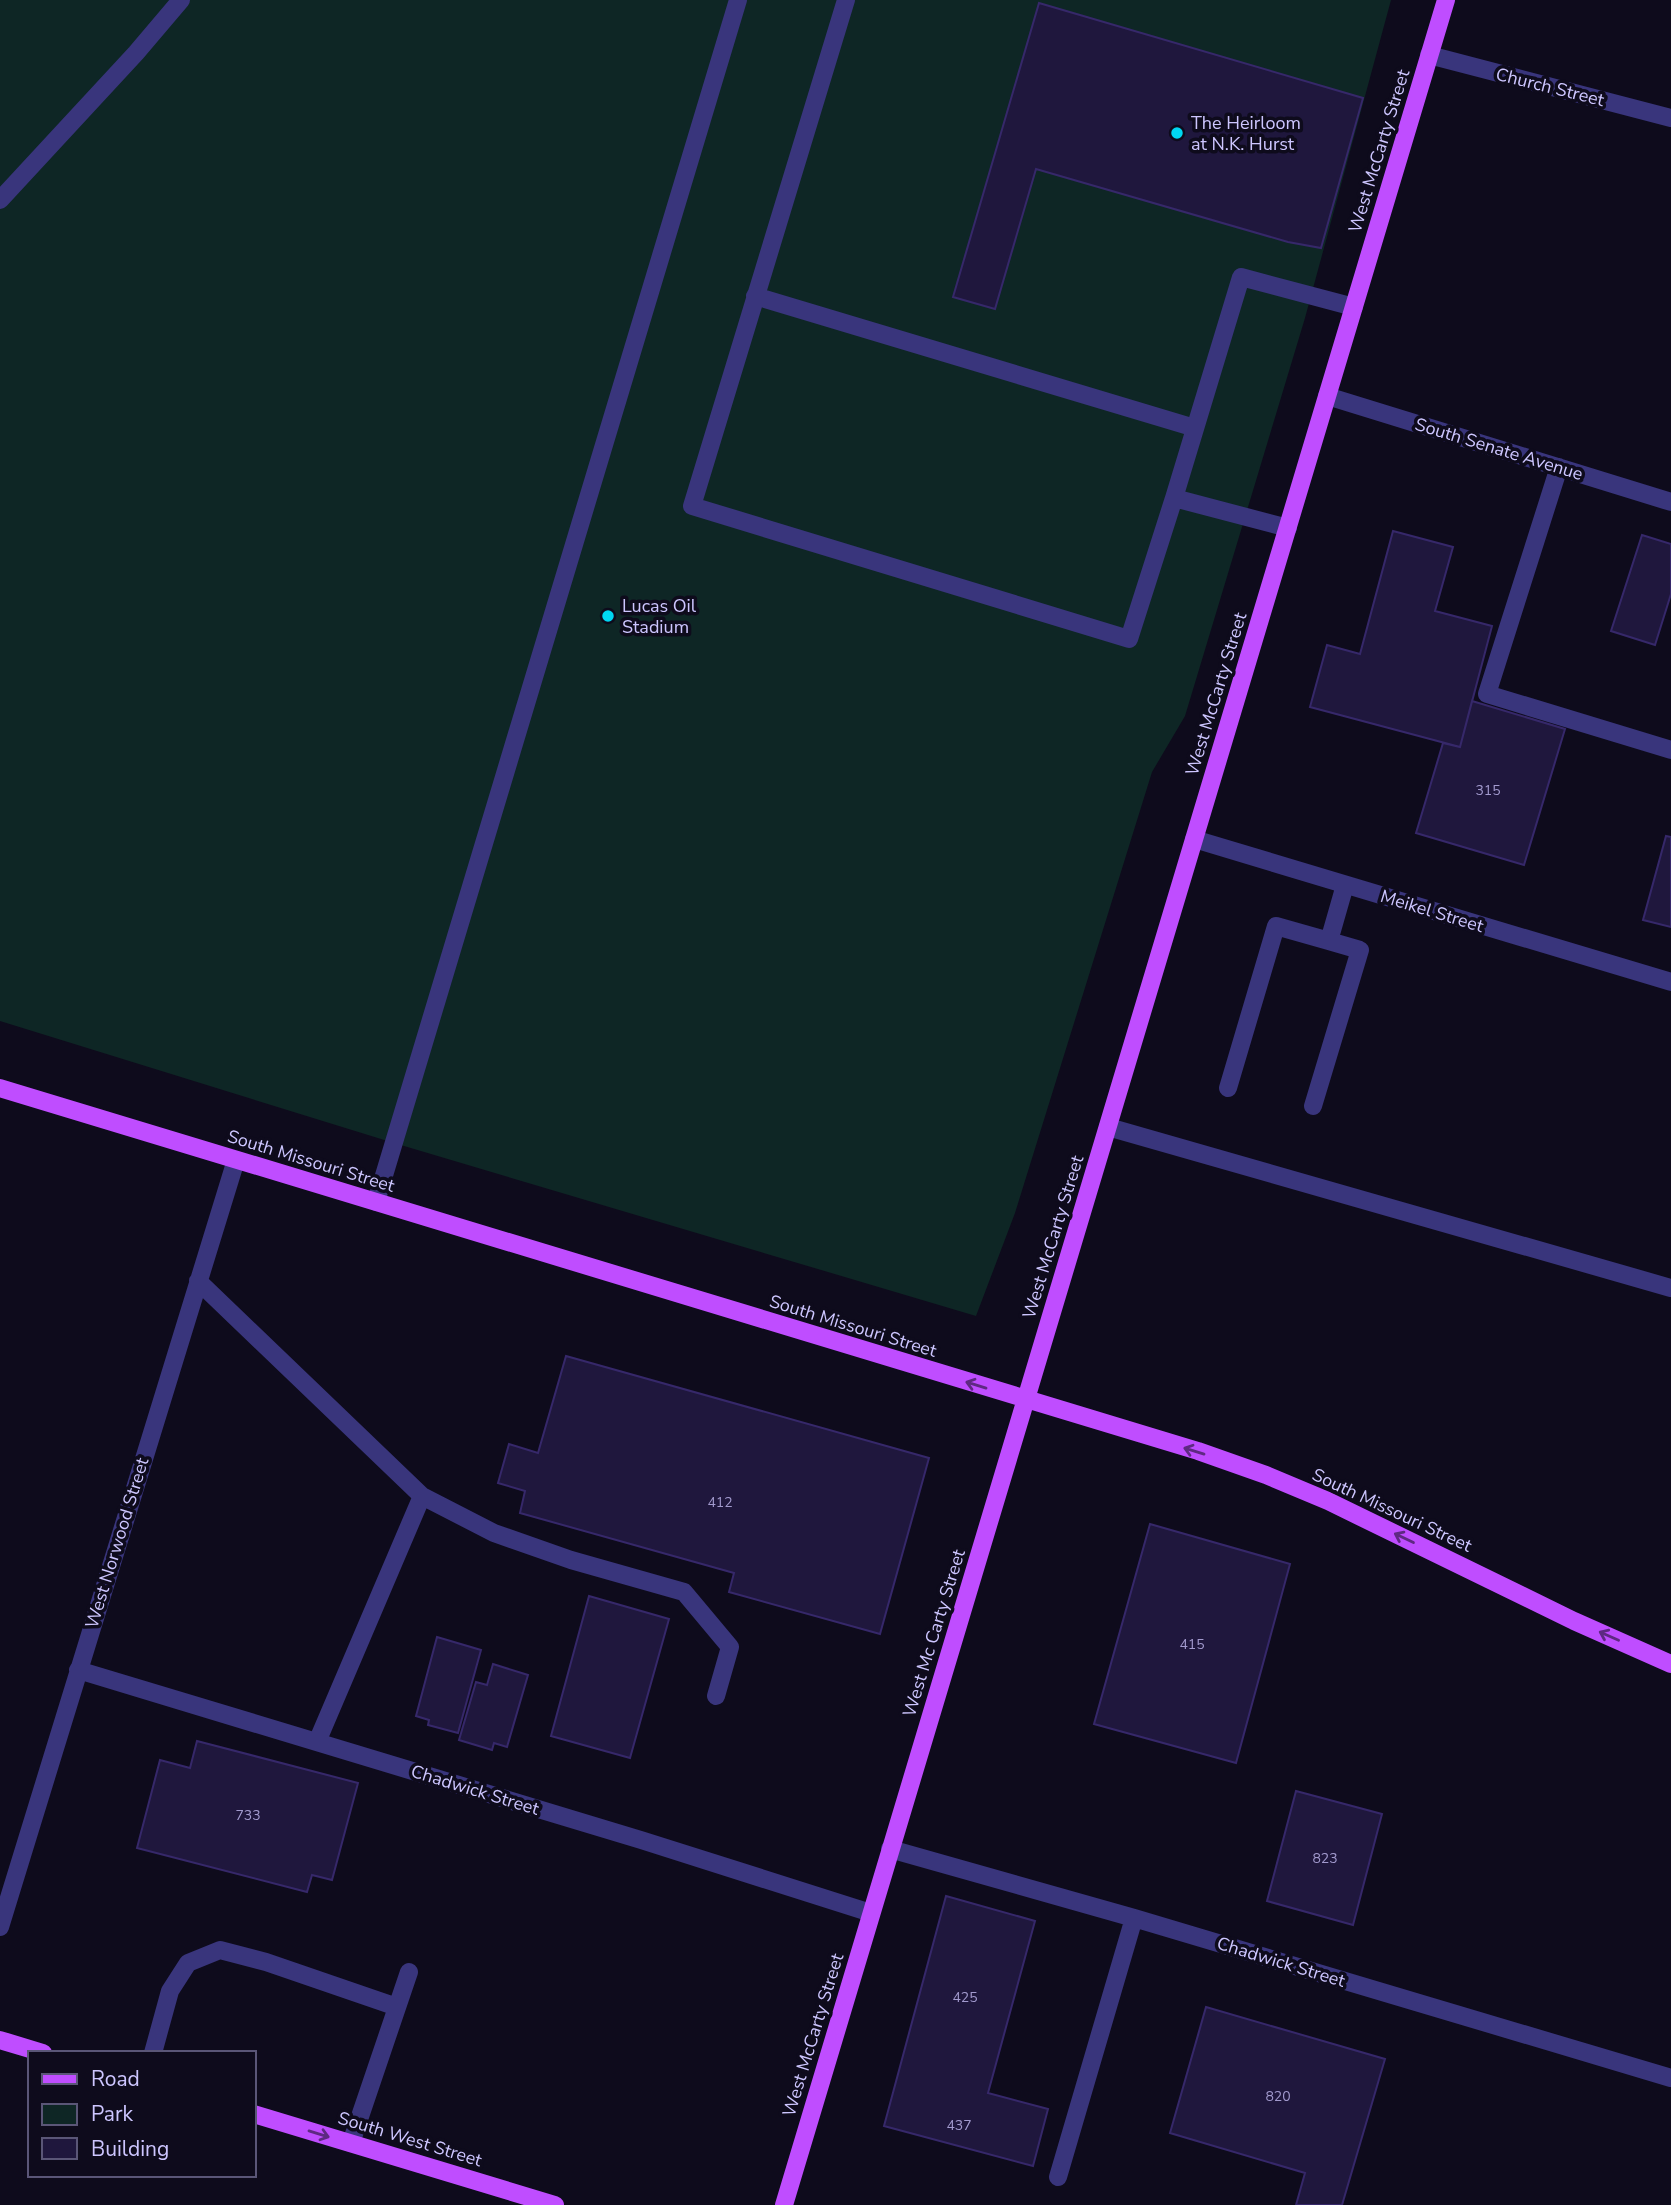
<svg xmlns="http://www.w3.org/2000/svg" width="1671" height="2205" font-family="'Nunito Sans',sans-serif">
	<rect width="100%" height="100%" fill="#0e0b1c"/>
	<path fill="#0e2625" d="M0,0H1391L1305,318L1185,716L1152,772L1015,1213L976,1316L394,1143L0,1021Z"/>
	<path fill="#1f173d" stroke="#36286a" stroke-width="2" d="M1039,3L1363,98L1321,248L1288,242L1036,169L995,309L953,297Z
		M1393,531L1453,547L1435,611L1492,626L1460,747L1310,707L1327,645L1360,654Z
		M1642,535L1671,544V594L1655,645L1611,631Z
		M1472,701L1565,729L1524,865L1416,833L1443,743L1460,747Z
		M1666,836L1671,837V927L1643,920Z
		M566,1356L929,1458L880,1634L729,1592L734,1573L520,1513L525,1491L498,1483L509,1444L538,1453Z
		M1150,1524L1290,1564L1236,1763L1094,1724Z
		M589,1596L669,1619L630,1758L551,1736Z
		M437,1637L481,1650L458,1733L428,1725L429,1720L416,1716Z
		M493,1664L528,1675L507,1747L494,1743L492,1750L459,1740L476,1682L487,1685Z
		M197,1741L358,1783L332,1880L312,1875L307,1892L137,1848L160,1760L190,1768Z
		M1296,1791L1382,1814L1353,1925L1267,1901Z
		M946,1896L1035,1921L988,2093L1048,2109L1033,2166L884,2126Z
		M1206,2007L1385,2059L1342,2205H1296L1305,2173L1170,2133Z"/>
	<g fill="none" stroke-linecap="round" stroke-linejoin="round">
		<path stroke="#39357c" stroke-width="18" d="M846,0L692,506L1129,639L1174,498L1288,528
			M1429,55L1671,118
			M0,200L136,53L181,0
			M755,296L1195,428
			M1327,396L1671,502
			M1559,467L1487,694L1671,750
			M1174,498L1241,277L1354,307
			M1194,839L1671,982
			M1228,1088L1276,926L1329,941
			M1313,1106L1360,950L1329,941L1345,885
			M1108,1127L1671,1288
			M376,1202L738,0
			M198,1281L422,1496L494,1533L571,1560L684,1592L730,1647L716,1696
			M78,1670L641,1840L871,1913
			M317,1742L422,1496
			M890,1849L1134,1918L1671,2078
			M0,1927L236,1160
			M153,2053L170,1991L188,1963L220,1950L266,1962L397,2007
			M351,2143L409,1972
			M1058,2177L1134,1918"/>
		<path stroke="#bf4dff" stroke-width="18" d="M0,1088L1198,1451L1266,1475L1328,1501L1574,1621L1671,1664
			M0,2040L43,2053
			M254,2114L555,2205
			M784,2205L1446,0"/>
	</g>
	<defs><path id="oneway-shaft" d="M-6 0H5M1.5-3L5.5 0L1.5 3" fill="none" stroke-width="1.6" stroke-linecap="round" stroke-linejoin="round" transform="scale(1.75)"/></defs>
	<g stroke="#5e2982">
		<use href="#oneway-shaft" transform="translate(976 1385) rotate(-163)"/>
		<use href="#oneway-shaft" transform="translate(1194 1451) rotate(-163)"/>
		<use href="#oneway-shaft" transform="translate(1404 1538) rotate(-154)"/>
		<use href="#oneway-shaft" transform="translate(1609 1636) rotate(-156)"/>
		<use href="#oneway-shaft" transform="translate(319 2134) rotate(17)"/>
	</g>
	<g fill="#00d6f1" stroke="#0e0b1c" stroke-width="2.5">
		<circle cx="1177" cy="133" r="7"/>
		<circle cx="608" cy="616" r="7"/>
	</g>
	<g text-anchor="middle" stroke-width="7" stroke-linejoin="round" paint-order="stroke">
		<g font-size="14" fill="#a29ace">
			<text x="1488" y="795">315</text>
			<text x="720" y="1507">412</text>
			<text x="1192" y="1649">415</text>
			<text x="248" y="1820">733</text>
			<text x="1325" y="1863">823</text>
			<text x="965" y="2002">425</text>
			<text x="1278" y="2101">820</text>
			<text x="959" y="2130">437</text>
		</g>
		<g font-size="18" fill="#cdc6ff" stroke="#0e0b1c">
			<text transform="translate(1550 87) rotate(14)" y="6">Church Street</text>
			<text transform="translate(1379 151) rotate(-73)" y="6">West McCarty Street</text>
			<text transform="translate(1499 449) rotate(17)" y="6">South Senate Avenue</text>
			<text transform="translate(1216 694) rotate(-73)" y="6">West McCarty Street</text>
			<text transform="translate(1432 911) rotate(17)" y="6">Meikel Street</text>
			<text transform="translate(311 1161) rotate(17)" y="6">South Missouri Street</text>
			<text transform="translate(1053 1237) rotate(-73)" y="6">West McCarty Street</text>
			<text transform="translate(853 1326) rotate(17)" y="6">South Missouri Street</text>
			<text transform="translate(1392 1510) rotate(25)" y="6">South Missouri Street</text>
			<text transform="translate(117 1543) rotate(-73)" y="6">West Norwood Street</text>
			<text transform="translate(934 1633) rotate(-73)" y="6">West Mc Carty Street</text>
			<text transform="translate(475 1790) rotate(17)" y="6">Chadwick Street</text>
			<text transform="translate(1281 1962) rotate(17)" y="6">Chadwick Street</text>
			<text transform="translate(813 2035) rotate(-73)" y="6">West McCarty Street</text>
			<text transform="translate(410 2139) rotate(17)" y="6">South West Street</text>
		</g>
		<g font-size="18" fill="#cdc6ff" stroke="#0e0b1c" text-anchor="start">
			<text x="1191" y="129">The Heirloom<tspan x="1191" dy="21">at N.K. Hurst</tspan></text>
			<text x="622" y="612">Lucas Oil<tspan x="622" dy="21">Stadium</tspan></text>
		</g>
	</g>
	<rect x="28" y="2051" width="228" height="126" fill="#0e0b1c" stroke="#5a5677" stroke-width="2"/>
	<rect x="42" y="2074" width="35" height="10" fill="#bf4dff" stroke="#5a5677" stroke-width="2"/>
	<text x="91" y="2086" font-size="21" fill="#cdc6ff">Road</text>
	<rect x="42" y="2104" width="35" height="21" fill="#0e2625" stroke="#5a5677" stroke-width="2"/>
	<text x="91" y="2121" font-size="21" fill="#cdc6ff">Park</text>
	<rect x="42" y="2138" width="35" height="21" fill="#1f173d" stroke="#5a5677" stroke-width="2"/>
	<text x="91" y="2156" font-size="21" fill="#cdc6ff">Building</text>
</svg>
